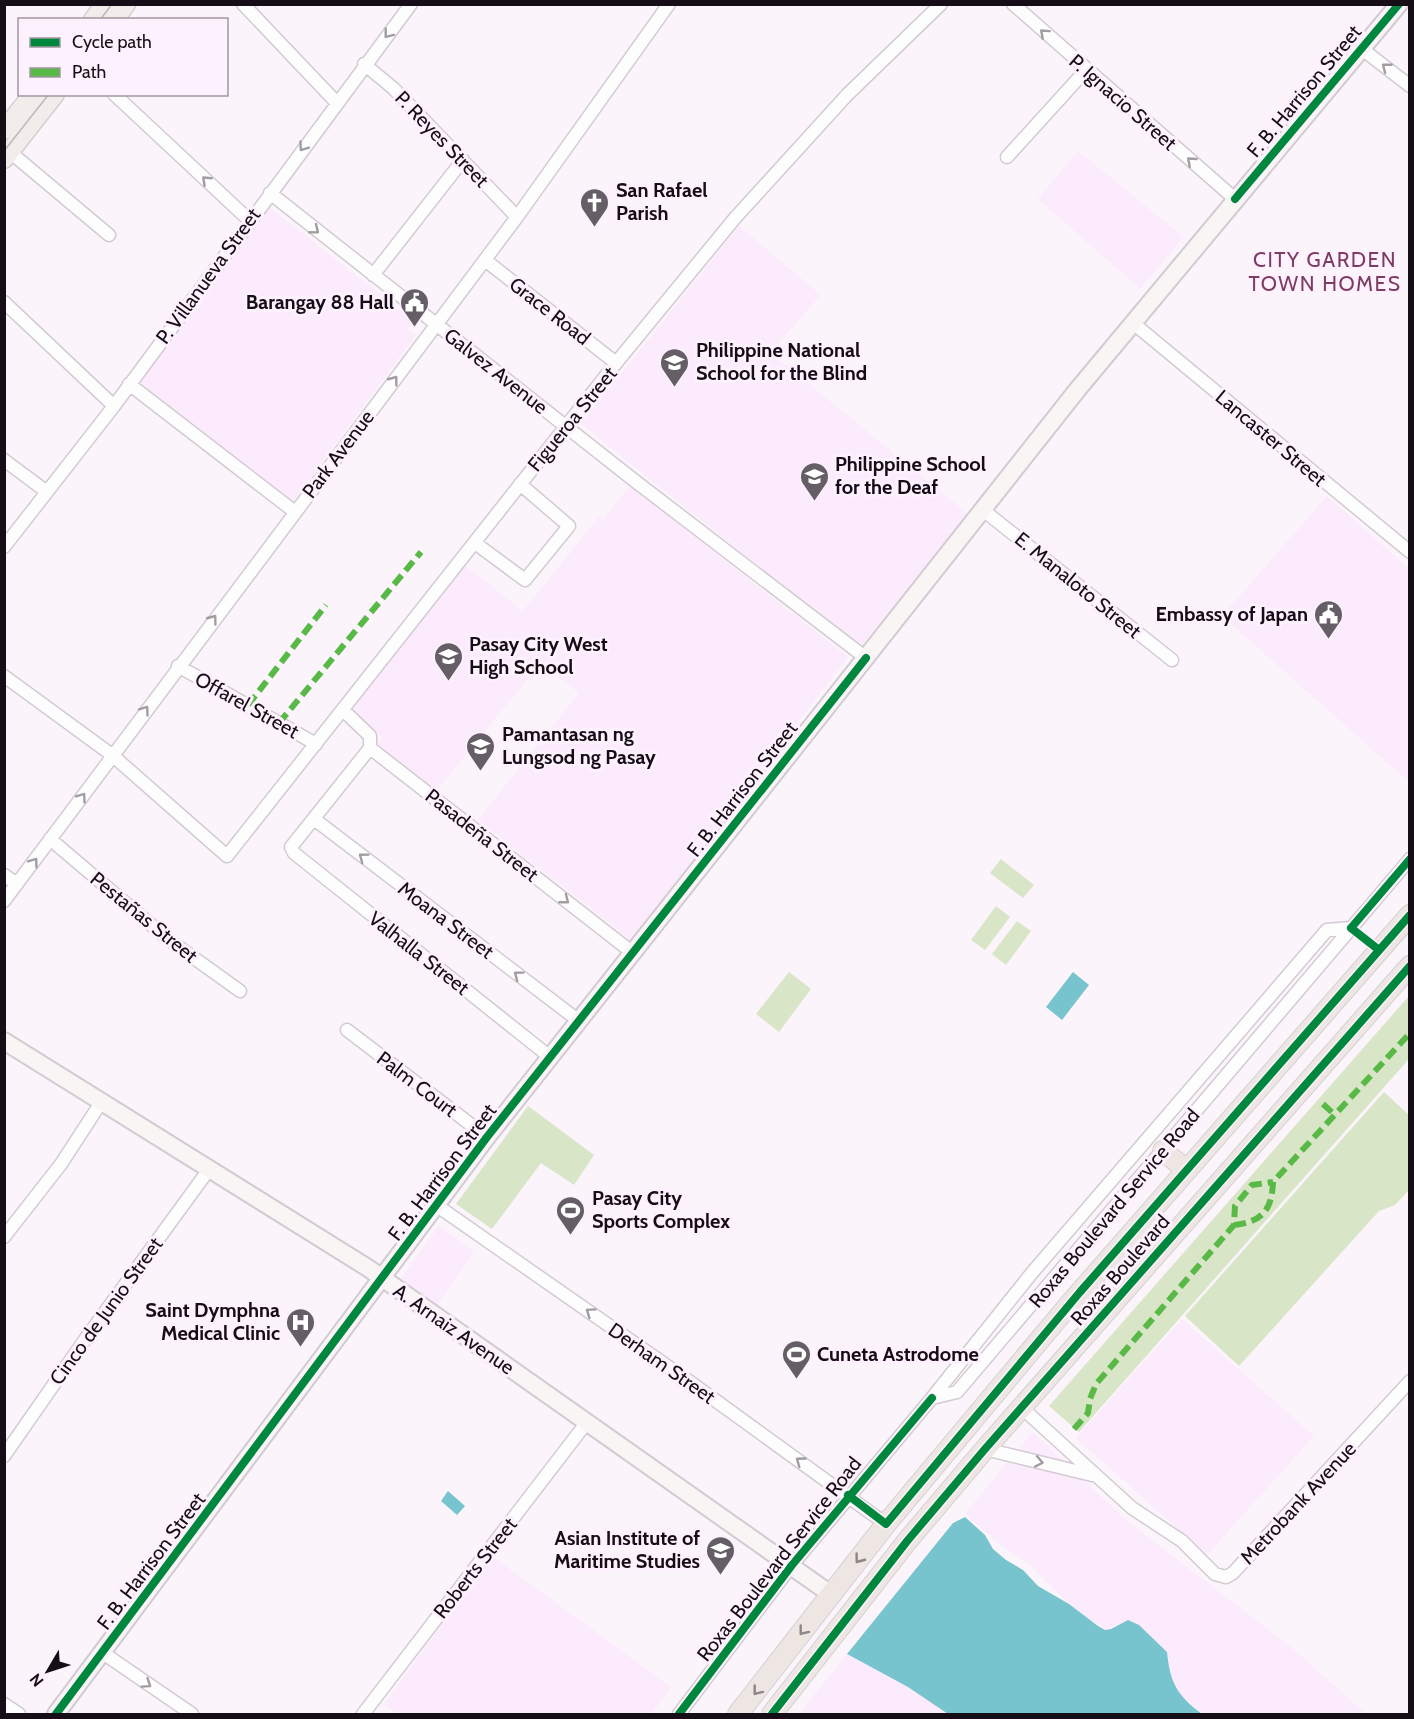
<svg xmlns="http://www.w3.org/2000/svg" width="1414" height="1719" font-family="Cabin,sans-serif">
	<rect width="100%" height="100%" fill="#fbf4fb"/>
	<path fill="#fceafd" d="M1078,151L1184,237L1140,289L1038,199Z
		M264,203L414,321L408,329L416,335L291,504L136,384Z
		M739,226L821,295L770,352L968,514L860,647L581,424Z
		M630,486L848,657L631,940L478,820L579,693L541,663L436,791L376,747L383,738L348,708L462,563L523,611L599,517L603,520Z
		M1327,496L1409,569V782L1222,616Z
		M439,1226L474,1252L437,1305L400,1279Z
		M1182,1319L1314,1436L1207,1555L1076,1438Z
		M1033,1432L1127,1521L1290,1646L1366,1714H1202L1178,1693L1170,1677L1167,1652L1139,1625L1128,1620L1105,1630L1069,1604L1029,1564L997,1542L965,1514Z
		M492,1556L671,1687L651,1714H398L384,1704Z
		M847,1654L908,1687L948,1714H799Z"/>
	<path fill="#d8e5c7" d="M1001,859L1034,885L1023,898L990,873Z
		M996,906L1010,917L985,950L971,940Z
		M1017,921L1031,931L1006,965L992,954Z
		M789,972L811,989L779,1032L756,1014Z
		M1409,996V1059L1079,1432L1049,1406Z
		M1384,1092L1409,1115V1190L1395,1205L1379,1211L1239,1366L1185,1316Z
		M528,1106L594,1155L574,1185L541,1163L492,1229L456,1204Z"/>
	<path fill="#78c4ce" d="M1073,972L1089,985L1062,1020L1046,1007Z
		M448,1491L465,1506L457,1515L441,1501Z
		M965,1517L985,1535L993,1549L1006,1560L1023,1570L1038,1586L1069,1604L1098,1626L1105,1630L1111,1629L1128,1620L1139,1625L1167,1652C1170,1683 1177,1695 1202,1714H948L908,1687L847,1654L953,1523Z"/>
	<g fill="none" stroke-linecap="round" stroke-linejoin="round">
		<defs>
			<path id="minor" d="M243,4L336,102
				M1013,4L1235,199
				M1362,49L1410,86
				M364,64L393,88L517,217
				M114,94L249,220
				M10,152L109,235
				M1007,157L1086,70
				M270,193L635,481L866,658
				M485,260L616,363
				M373,275L463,160
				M4,302L114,406
				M1133,323L1410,552
				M129,384L295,512
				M4,460L47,492
				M983,510L1172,660
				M475,543L525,580L569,526L520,484
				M4,547L114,406L411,4
				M178,666L316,744
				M4,676L112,755L227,856L616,363L735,218L847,95L941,4
				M343,710L370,736V748
				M370,748L291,847L294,853L550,1057
				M370,748L633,953
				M314,819L579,1021
				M50,839L169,940L240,991
				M4,875L17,884
				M4,901L517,217L669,4
				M347,1030L487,1137
				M436,1205L690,1382L886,1524
				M4,1237L61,1164L102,1101
				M932,1398L957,1392L1410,859
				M1021,1407L1132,1508L1182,1541L1215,1574L1226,1577L1233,1573L1410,1381
				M985,1449L1092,1475
				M4,1456L84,1341L210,1168
				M103,1653L192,1714
				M4,1704L19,1714
				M363,1714L587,1422
				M679,1714L792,1565L932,1398L1031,1274L1327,930L1351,928"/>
			<path id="secondary" d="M4,1041L368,1268L832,1595
				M56,1714L487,1137L1078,389L1399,4"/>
			<path id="primary" d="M93,20L105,4
				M114,20L126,4
				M4,130L33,94
				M4,159L55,94"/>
			<path id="trunk" d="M1163,1151L1187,1170
				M738,1714L886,1524L1068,1306L1410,915
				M772,1714L908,1540L985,1449L1410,966"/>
		</defs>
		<use href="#minor" stroke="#d2cbd2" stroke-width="15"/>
		<use href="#secondary" stroke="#d2cbd2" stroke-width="20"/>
		<use href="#primary" stroke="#d3d0d3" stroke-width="21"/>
		<use href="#trunk" stroke="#d3d0d3" stroke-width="22"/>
		<use href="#minor" stroke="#fefdfe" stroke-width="12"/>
		<use href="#secondary" stroke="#f8f5f4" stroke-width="16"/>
		<use href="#primary" stroke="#f2ecea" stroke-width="18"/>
		<use href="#trunk" stroke="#eee6e3" stroke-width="20"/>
		<path stroke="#bcb9bc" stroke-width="1.5" d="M100,20L112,4
			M4,151L49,94"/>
		<path stroke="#58b947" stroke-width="6" stroke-dasharray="12 6" stroke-linecap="butt" d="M248,705L326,605
			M279,723L421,552
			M1323,1104L1335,1115
			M1234,1225C1262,1222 1272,1210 1273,1182L1410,1033
			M1074,1429L1088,1413L1090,1399L1096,1384L1234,1225L1235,1206L1252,1185L1273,1182"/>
		<defs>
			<path id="cycleway" d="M1235,199L1399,4
				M1379,950L1351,928L1410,859
				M848,1495L886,1524L1080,1292L1410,915
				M56,1714L487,1137L866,658
				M679,1714L792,1565L932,1398
				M772,1714L908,1540L985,1449L1410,966"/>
		</defs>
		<use href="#cycleway" stroke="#fef1fe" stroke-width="11"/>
		<use href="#cycleway" stroke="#00873e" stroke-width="8"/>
	</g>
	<defs><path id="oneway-chevron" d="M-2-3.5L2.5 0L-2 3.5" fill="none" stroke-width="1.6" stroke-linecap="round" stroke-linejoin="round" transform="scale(1.5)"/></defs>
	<g stroke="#a19da1">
		<use href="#oneway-chevron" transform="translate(1044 33) rotate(-138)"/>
		<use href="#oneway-chevron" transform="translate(388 34) rotate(128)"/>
		<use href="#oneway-chevron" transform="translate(1386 67) rotate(-142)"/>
		<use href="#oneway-chevron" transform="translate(303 147) rotate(126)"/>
		<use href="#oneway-chevron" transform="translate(1191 161) rotate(-139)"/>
		<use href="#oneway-chevron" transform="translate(206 180) rotate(-137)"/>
		<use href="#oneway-chevron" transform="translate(315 230) rotate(39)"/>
		<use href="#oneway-chevron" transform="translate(394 380) rotate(-53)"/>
		<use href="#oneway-chevron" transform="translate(213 619) rotate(-53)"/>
		<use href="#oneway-chevron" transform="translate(145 710) rotate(-54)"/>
		<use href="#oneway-chevron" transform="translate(82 797) rotate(-54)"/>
		<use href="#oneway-chevron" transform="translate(363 857) rotate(-143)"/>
		<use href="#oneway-chevron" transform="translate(34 862) rotate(-54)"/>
		<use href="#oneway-chevron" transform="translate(565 900) rotate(38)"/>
		<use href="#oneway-chevron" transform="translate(518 975) rotate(-143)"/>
		<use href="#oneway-chevron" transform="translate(590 1312) rotate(-145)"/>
		<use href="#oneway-chevron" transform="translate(800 1461) rotate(-144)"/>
		<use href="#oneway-chevron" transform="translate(1039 1462) rotate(11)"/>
		<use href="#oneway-chevron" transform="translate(147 1684) rotate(34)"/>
	</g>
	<g stroke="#8d8587">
		<use href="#oneway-chevron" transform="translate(859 1559) rotate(127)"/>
		<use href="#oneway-chevron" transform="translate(803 1631) rotate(128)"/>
		<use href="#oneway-chevron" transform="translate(757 1691) rotate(128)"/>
	</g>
	<defs>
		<symbol id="church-pin" viewBox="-11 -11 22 30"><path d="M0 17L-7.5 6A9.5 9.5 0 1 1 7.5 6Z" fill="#665e66" stroke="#fef1fe"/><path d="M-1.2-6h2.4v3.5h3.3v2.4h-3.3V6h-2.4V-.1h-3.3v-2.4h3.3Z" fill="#fff"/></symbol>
		<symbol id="civic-pin" viewBox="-11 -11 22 30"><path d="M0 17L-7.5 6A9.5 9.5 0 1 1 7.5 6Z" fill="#665e66" stroke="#fef1fe"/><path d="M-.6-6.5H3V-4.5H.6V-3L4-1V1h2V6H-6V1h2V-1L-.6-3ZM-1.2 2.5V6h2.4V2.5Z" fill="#fff"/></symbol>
		<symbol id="school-pin" viewBox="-11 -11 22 30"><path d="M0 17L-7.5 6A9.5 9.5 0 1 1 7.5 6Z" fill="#665e66" stroke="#fef1fe"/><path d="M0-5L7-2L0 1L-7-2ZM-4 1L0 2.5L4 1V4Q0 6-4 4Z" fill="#fff"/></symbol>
		<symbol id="university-pin" viewBox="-11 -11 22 30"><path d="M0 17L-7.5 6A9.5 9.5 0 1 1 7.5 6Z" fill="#665e66" stroke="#fef1fe"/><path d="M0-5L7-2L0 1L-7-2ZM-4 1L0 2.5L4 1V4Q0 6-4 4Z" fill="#fff"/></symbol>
		<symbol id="stadium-pin" viewBox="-11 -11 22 30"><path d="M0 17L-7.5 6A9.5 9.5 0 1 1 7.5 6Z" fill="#665e66" stroke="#fef1fe"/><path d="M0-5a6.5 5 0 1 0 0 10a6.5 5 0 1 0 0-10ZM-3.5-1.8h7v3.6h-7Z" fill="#fff"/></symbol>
		<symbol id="hospital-pin" viewBox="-11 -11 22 30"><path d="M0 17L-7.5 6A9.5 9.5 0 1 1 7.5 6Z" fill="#665e66" stroke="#fef1fe"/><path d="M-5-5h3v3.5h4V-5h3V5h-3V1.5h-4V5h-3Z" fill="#fff"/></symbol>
	</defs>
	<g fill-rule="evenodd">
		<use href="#church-pin" x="578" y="186" width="33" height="45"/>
		<use href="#civic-pin" x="398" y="286" width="33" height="45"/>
		<use href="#school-pin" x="658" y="346" width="33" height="45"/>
		<use href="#school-pin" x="798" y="460" width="33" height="45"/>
		<use href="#civic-pin" x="1312" y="598" width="33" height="45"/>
		<use href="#school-pin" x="432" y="640" width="33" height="45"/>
		<use href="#university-pin" x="464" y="730" width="33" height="45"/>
		<use href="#stadium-pin" x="554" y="1194" width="33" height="45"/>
		<use href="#hospital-pin" x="284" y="1306" width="33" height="45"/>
		<use href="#stadium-pin" x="780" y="1338" width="33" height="45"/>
		<use href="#university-pin" x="704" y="1534" width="33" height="45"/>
	</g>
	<g text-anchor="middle" stroke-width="6" stroke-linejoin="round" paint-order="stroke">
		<g font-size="20" fill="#160e16" stroke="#fef1fe">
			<text transform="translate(1304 91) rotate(-50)" y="7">F. B. Harrison Street</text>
			<text transform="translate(1123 102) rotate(41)" y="7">P. Ignacio Street</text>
			<text transform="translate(442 139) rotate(46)" y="7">P. Reyes Street</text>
			<text transform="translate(208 276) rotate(-54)" y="7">P. Villanueva Street</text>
			<text transform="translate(550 311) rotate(38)" y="7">Grace Road</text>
			<text transform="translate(496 371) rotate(38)" y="7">Galvez Avenue</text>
			<text transform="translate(572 419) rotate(-51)" y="7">Figueroa Street</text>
			<text transform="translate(1271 438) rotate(40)" y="7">Lancaster Street</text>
			<text transform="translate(338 454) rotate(-53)" y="7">Park Avenue</text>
			<text transform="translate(1078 585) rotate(39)" y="7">E. Manaloto Street</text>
			<text transform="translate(247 705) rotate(29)" y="7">Offarel Street</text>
			<text transform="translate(742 789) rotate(-52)" y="7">F. B. Harrison Street</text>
			<text transform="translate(482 835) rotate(38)" y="7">Pasadeña Street</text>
			<text transform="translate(144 917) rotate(39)" y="7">Pestañas Street</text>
			<text transform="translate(446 920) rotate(37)" y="7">Moana Street</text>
			<text transform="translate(419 953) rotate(38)" y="7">Valhalla Street</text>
			<text transform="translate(417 1084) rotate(37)" y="7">Palm Court</text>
			<text transform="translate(442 1172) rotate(-53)" y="7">F. B. Harrison Street</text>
			<text transform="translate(1114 1208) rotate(-50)" y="7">Roxas Boulevard Service Road</text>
			<text transform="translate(1120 1270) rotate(-49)" y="7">Roxas Boulevard</text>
			<text transform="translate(106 1311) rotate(-54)" y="7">Cinco de Junio Street</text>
			<text transform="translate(454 1329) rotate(35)" y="7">A. Arnaiz Avenue</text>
			<text transform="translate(662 1363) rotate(35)" y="7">Derham Street</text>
			<text transform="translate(1298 1503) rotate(-47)" y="7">Metrobank Avenue</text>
			<text transform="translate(779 1559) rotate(-52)" y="7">Roxas Boulevard Service Road</text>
			<text transform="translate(151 1561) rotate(-53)" y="7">F. B. Harrison Street</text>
			<text transform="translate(475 1568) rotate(-52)" y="7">Roberts Street</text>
		</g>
		<g font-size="20" font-weight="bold" fill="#160e16" stroke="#fef1fe" text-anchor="start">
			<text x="616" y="197">San Rafael<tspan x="616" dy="23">Parish</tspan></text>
			<text x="394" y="309" text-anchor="end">Barangay 88 Hall</text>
			<text x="696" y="357">Philippine National<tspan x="696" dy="23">School for the Blind</tspan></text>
			<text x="835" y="471">Philippine School<tspan x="835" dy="23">for the Deaf</tspan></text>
			<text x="1308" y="621" text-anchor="end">Embassy of Japan</text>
			<text x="469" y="651">Pasay City West<tspan x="469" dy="23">High School</tspan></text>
			<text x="502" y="741">Pamantasan ng<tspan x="502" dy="23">Lungsod ng Pasay</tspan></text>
			<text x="592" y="1205">Pasay City<tspan x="592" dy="23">Sports Complex</tspan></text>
			<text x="280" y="1317" text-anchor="end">Saint Dymphna<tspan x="280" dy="23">Medical Clinic</tspan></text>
			<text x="817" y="1361">Cuneta Astrodome</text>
			<text x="700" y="1545" text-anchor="end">Asian Institute of<tspan x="700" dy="23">Maritime Studies</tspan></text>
		</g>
		<g font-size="21" letter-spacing="1.5" fill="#7d3d61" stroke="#fef1fe">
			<text x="1325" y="267">CITY GARDEN<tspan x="1325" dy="24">TOWN HOMES</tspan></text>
		</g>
	</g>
	<rect width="1414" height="1719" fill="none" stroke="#160e16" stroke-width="12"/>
	<rect x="18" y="18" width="210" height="78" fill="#fef1fe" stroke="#a196a1" stroke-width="1.5"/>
	<rect x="30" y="38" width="30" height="9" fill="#00873e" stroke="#a196a1" stroke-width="1.5"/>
	<text x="72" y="48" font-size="18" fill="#160e16">Cycle path</text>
	<rect x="30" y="68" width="30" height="9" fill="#58b947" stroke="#a196a1" stroke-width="1.5"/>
	<text x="72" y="78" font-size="18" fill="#160e16">Path</text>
	<g transform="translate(48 1671) rotate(231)" stroke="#fef1fe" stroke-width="4.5" paint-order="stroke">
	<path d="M0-4.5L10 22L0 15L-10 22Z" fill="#160e16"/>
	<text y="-9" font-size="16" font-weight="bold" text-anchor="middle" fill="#160e16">N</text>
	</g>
</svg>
